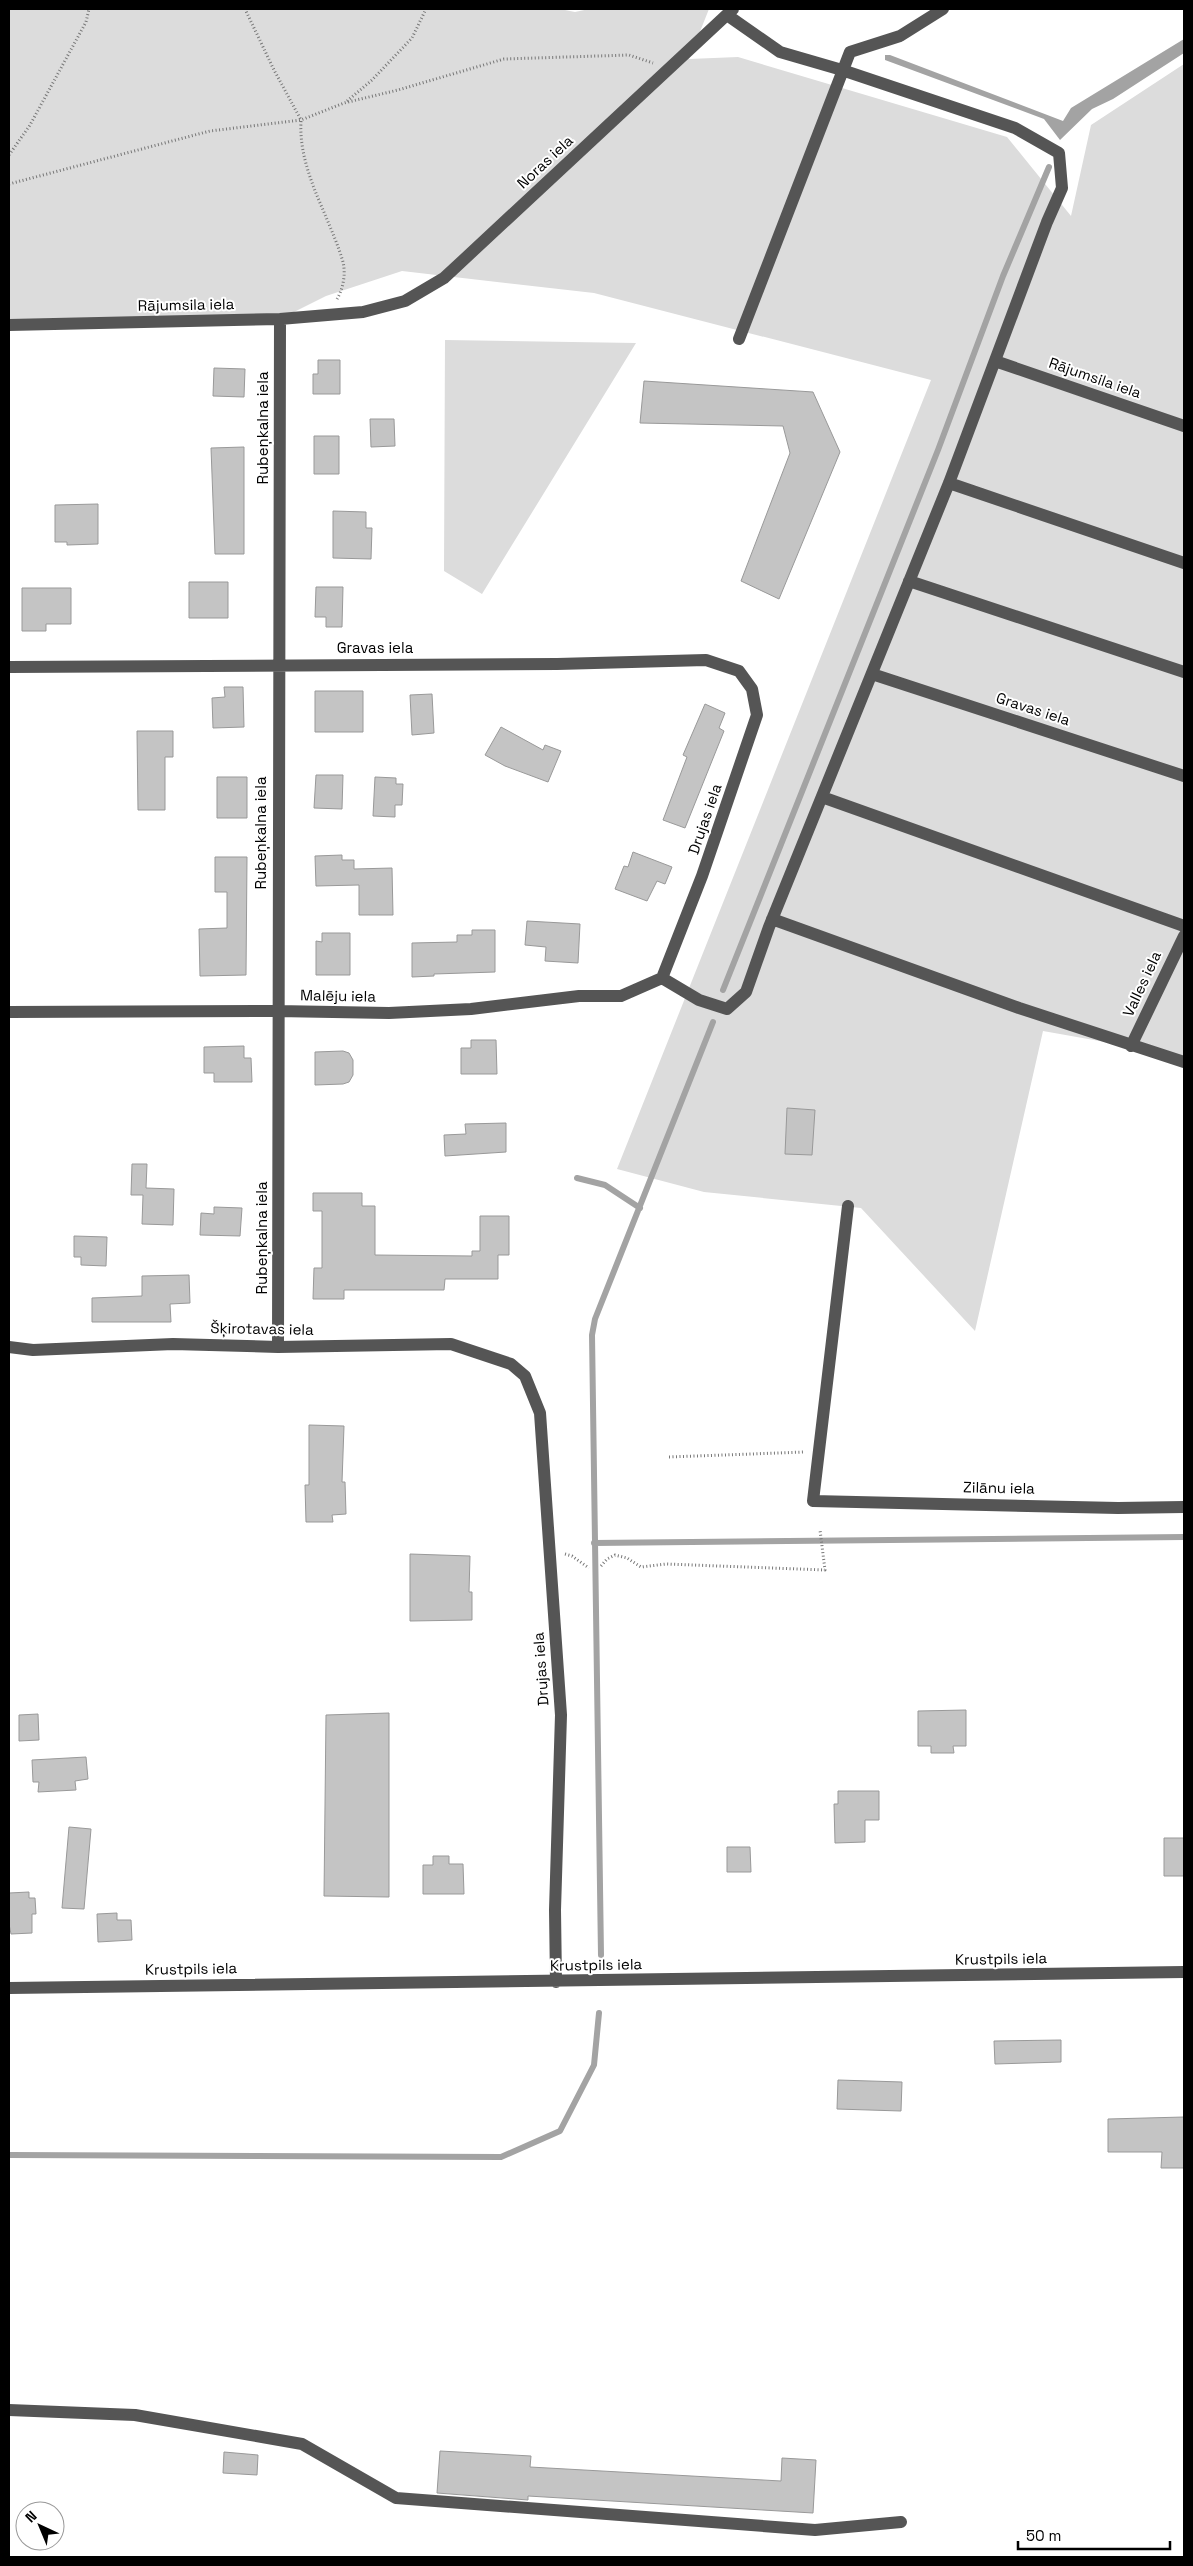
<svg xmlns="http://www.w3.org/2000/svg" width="1193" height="2566" font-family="'Space Grotesk',sans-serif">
	<rect width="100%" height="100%" fill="#fff"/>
	<path fill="#dcdcdc" d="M9,9H560L575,12L589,9H709L689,59L738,57L1007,137L1071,216L1091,125L1184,64V1056L1043,1031L975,1331L861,1208L704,1192L617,1169L931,380L594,293L402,271L326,296L280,319L9,325Z
		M445,340L636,343L482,594L444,571Z"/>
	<path fill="#a3a3a3" d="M1184,39V53L1113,99L1092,109L1060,140L1044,119L885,60V55H890L1063,121L1071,108Z"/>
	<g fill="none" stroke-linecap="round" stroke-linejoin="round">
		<path stroke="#a3a3a3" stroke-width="6" d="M723,990L938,450L1003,276L1049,167
			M577,1178L605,1185L640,1208
			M594,1543L1184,1537
			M601,1955L592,1335L595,1319L713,1022
			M9,2155L501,2157L560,2131L594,2065L599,2013"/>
	</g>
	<path fill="#c4c4c4" stroke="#999" d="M318,360H340V394H313V374H318Z
		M214,368L245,369L244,397L213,396Z
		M644,381L813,392L840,452L779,599L741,581L790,453L783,426L640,423Z
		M370,419H394L395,446L371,447Z
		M314,436H339V474H314Z
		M244,447V554H215L211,448Z
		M98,504V544L67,545V542H55V505Z
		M333,511L366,512V528H372L371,559L333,558Z
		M189,582H228V618H189Z
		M316,587H343L342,627H326V617H315Z
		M22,588H71V624H46V631H22Z
		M224,687H243L244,727L213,728L212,698L225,697Z
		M315,691H363V732H315Z
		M432,694L434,733L412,735L410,695Z
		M705,704L725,713L719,728L724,731L685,828L663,820L687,757L683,755Z
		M501,727L543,750L545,745L561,751L548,782L505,766L485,755Z
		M137,731H173V757H165V810H138Z
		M316,775H343L342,809L314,808Z
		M217,777H247V818H217Z
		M375,777L396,778V784H403L402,805H395V817L373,816Z
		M633,852L672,867L665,884L657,881L647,901L615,889L624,866L628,867Z
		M342,855V860H354V869L392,868L393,915H359V885L316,886L315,856Z
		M215,857H247L246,975L200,976L199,929L227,928V892H215Z
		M527,921L580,924L578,963L545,961L546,947L525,945Z
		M472,930H495V972L434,974V976L412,977V943L457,942V935H472Z
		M322,933H350V975H316V941L322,942Z
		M471,1040H496L497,1074H461V1048H471Z
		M244,1046V1058H251L252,1082H214V1073H204V1047Z
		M343,1051L349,1053L353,1060V1075L349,1082L343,1084L315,1085V1052Z
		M787,1108L815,1110L812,1155L785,1154Z
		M506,1123V1152L445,1156L444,1135L466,1134L465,1124Z
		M132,1164H147L146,1188L174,1189L173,1225L142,1224L143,1195H131Z
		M313,1193H362V1206H375V1255L472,1256V1251H480V1216H509V1255H498V1279H445L444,1290H344V1299H313L314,1268H322V1211H313Z
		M214,1207L242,1208L240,1236L200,1235L201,1213L214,1214Z
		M74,1236L107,1237L106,1266L81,1265V1257H74Z
		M189,1275L190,1303L170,1304L171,1322H92V1298L142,1296V1276Z
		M309,1425L344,1426L342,1482H345L346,1514L332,1515L333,1522H306L305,1485H309Z
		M410,1554L470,1556L469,1592H472V1620L410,1621Z
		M966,1710V1746H953L954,1753H931V1746H918V1711Z
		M389,1713V1897L324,1896L326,1715Z
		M38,1714L39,1740L19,1741V1715Z
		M86,1757L88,1779L75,1781L76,1790L38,1792L39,1782H33L32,1760Z
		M838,1791H879V1820H865V1842L835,1843L834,1804H838Z
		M69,1827L91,1829L84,1909L62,1908Z
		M1164,1838H1184V1876H1164Z
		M727,1847H750L751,1872H727Z
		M433,1856H449V1864H463L464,1894H423V1865H433Z
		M29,1892V1898H35L36,1914H32V1933L11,1934L9,1924V1893Z
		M117,1913V1920H131L132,1940L98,1942L97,1914Z
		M1061,2040V2062L995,2064L994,2041Z
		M838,2080L902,2082L901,2111L837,2109Z
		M1184,2117V2168H1161L1162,2152H1108V2119Z
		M440,2451L531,2456L530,2467L781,2481L782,2458L816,2460L813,2513L528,2496V2500L437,2493Z
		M224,2452L258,2455L257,2475L223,2473Z"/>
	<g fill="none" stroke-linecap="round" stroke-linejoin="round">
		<path stroke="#777" stroke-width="3" stroke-dasharray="1 2.5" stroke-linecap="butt" d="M347,101L372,80L412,38L426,9
			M9,155L30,125L86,22L89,9
			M9,184L210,131L301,120L274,70L245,9
			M337,299C343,289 346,274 343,262C329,214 298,171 301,120L344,103L398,90L504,59L629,55L653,63
			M669,1457L805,1452
			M565,1554L572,1556L589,1568
			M601,1566L607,1559L615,1555L627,1558L641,1567L666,1564L825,1570L820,1530"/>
		<path stroke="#555" stroke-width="12" d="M9,325L280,319L363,312L405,301L444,278L733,9
			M739,339L850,52L900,36L943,9
			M995,361L1184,426
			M949,483L1184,563
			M909,581L1184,672
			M9,667L557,664L706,660L739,671L752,689L757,715L702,876L662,978
			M872,674L1184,776
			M822,797L1184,926
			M772,919L1019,1008L1184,1062
			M662,978L699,1000L727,1009L746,992L769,927L949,483L1047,222L1062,188L1059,153L1015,128L842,70L780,52L727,15
			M9,1012L277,1011L389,1013L471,1009L579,996H621L662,978
			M1131,1046L1184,936
			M848,1206L813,1501L1118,1508L1184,1507
			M9,1347L33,1350L173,1344L278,1347L451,1344L511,1364L525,1376L540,1413L561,1715L555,1910L556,1982
			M278,1347L280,319
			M9,1988L1184,1972
			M9,2410L135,2415L302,2444L396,2498L815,2530L901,2522"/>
	</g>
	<g text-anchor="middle" stroke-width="4" stroke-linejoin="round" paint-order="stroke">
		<g font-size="15" fill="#000" stroke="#fff">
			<text transform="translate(545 162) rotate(-43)" y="5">Noras iela</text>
			<text transform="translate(186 305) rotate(-1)" y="5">Rājumsila iela</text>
			<text transform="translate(1095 378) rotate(19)" y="5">Rājumsila iela</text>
			<text transform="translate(263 428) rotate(-90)" y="5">Rubeņkalna iela</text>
			<text x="375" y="653">Gravas iela</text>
			<text transform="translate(1033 709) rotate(18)" y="5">Gravas iela</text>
			<text transform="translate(705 819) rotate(-71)" y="5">Drujas iela</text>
			<text transform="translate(261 833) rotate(-90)" y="5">Rubeņkalna iela</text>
			<text transform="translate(1142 984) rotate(-65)" y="5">Valles iela</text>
			<text transform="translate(338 996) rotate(1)" y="5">Malēju iela</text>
			<text transform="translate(262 1238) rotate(-90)" y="5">Rubeņkalna iela</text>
			<text transform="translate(262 1329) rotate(1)" y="5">Šķirotavas iela</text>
			<text transform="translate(999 1488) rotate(1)" y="5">Zilānu iela</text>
			<text transform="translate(541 1669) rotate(-94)" y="5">Drujas iela</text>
			<text transform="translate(1001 1959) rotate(-1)" y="5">Krustpils iela</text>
			<text transform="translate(596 1965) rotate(-1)" y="5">Krustpils iela</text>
			<text transform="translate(191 1969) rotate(-1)" y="5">Krustpils iela</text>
		</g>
	</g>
	<rect width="1193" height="2566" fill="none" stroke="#000000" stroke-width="20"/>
	<g transform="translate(40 2526) rotate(316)"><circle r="24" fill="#ffffff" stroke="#999999"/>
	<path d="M0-4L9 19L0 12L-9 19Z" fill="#000000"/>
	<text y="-8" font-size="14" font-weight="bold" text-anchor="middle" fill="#000000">N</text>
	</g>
	<path d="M1018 2541v8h152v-8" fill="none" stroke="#000000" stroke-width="2.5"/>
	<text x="1026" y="2541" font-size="15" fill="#000000" stroke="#ffffff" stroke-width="4" paint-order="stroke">50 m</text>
</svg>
